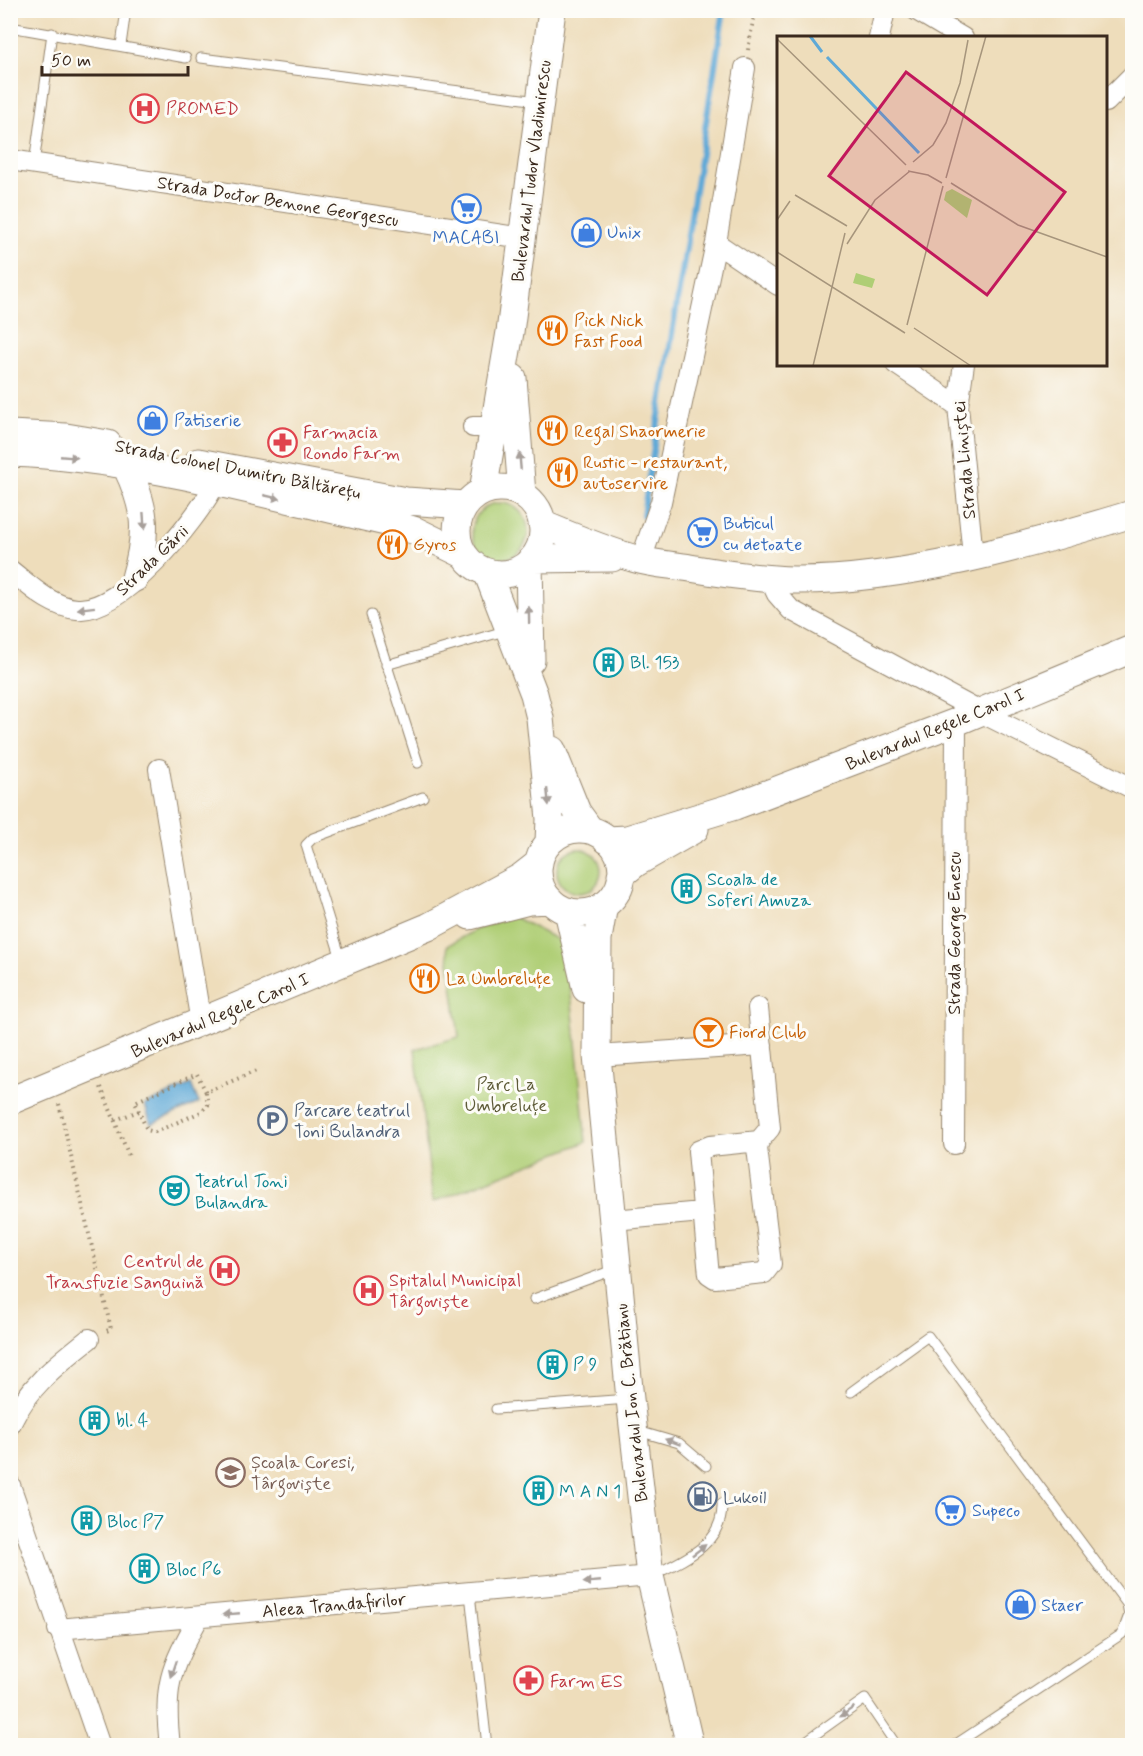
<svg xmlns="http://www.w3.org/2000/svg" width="1143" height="1756" font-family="Mynerve,sans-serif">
	<rect width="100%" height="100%" fill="#fdfcf7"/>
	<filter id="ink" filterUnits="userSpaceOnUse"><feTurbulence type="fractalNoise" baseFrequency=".0167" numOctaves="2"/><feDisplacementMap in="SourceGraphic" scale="12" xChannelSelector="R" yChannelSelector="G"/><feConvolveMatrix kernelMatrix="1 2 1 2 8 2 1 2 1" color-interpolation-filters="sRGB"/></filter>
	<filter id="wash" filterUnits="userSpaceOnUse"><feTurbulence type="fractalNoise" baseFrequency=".008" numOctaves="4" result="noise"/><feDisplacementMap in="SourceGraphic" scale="24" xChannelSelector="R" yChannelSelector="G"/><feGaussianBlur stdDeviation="1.35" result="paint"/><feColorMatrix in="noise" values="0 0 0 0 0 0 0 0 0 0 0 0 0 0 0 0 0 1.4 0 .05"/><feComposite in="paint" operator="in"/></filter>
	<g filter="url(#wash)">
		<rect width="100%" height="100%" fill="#edb"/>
		<path fill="#afce75" stroke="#757c4a" stroke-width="1.5" d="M472 531a28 28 0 1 1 56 0a28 28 0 1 1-56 0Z
			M557 871a22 22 0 1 1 44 0a22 22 0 1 1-44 0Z
			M512,916L566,944L586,1142L433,1202L415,1049L459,1037L447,946L475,930Z"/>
		<path fill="#5ea9d7" stroke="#4c6a7a" stroke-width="1.5" d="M191,1084L199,1103L151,1124L145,1105Z"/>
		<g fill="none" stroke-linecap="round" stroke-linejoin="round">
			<path stroke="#5ea9d7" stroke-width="6" d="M643,515L724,10"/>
		</g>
	</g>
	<g filter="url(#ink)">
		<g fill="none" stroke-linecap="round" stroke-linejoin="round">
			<defs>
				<path id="lane" d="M10,27L186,58
					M121,45L126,10
					M201,58L538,101
					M34,164L52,33
					M371,615L418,763
					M386,665L508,630
					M342,962L306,845L313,838L423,797
					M534,1299L616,1269
					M851,1392L928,1336L1127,1604L1129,1615L1122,1634L953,1746
					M496,1409L628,1399
					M638,1431L679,1443L706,1466
					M653,1575C684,1560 724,1544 722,1503
					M470,1594L487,1746
					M799,1746L865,1699L897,1746"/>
				<path id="street" d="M916,10L963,38
					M879,38L885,10
					M1106,102L1132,76
					M10,160L523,238
					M716,243L778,285
					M896,364L958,406
					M964,364L958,406L973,556
					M473,427H506
					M641,560L661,502L716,243L745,68
					M10,570C29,585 51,607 77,609C121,613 196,521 215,484
					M770,579L777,594L791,610L980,712L1132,788
					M159,769L201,1023
					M758,1008L770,1128L759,1141L757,1148L771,1264L764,1273L715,1278L709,1274L708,1265L698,1151L710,1146L759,1141
					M597,1056L762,1045
					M954,1144L956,722
					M613,1220L702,1212
					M10,1425C28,1387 56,1365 89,1339
					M10,1485L100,1746
					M58,1629L650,1576
					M170,1746C163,1685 170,1669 199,1617"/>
				<path id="secondary" d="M513,378L522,494
					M10,434L66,437L108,444
					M10,453C139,458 265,495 390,523L416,531L463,554
					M198,462L406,501L465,505
					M126,466C147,509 148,533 135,578
					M457 531a43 43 0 1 1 86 0a43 43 0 1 1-86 0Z
					M483,491L510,332L552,10
					M542,524C573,537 604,550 636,559C653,564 672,565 690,568C724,574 759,579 794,580C902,581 1030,545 1132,514
					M533,559L612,558
					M529,562L531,660
					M487,572L534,694L540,718L550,819L549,842
					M552,750L577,812L590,830
					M538 871a42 42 0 1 1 84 0a42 42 0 1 1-84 0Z
					M607,840L627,839L735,806L956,722L1132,649
					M621,875L636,863L695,829
					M604,905L598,939L597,1056L630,1399L650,1576L690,1746
					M568,911L586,989
					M470,916L529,901L550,900
					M10,1101L428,927L521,877L539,863"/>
			</defs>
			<use href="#lane" stroke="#94846c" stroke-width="11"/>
			<use href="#street" stroke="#94846c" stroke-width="22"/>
			<use href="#secondary" stroke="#94846c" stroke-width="29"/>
			<path stroke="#94846c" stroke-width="4" stroke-dasharray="1.5 4.5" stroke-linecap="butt" d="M748,50L755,10
				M101,1087L129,1156
				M206,1092L208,1105L201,1112L155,1132L147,1130L135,1102L197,1074L206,1092L256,1071
				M59,1104L111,1329L104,1332
				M115,1120L139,1111"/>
			<use href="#lane" stroke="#fff" stroke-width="9"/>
			<use href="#street" stroke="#fff" stroke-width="20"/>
			<use href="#secondary" stroke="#fff" stroke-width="27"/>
		</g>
		<defs><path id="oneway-solid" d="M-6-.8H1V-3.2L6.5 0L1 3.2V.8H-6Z" transform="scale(1.5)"/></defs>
		<g fill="#a79f9a">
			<use href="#oneway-solid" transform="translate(69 457) rotate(5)"/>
			<use href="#oneway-solid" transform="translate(520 461) rotate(-95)"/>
			<use href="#oneway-solid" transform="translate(272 497) rotate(13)"/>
			<use href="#oneway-solid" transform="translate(144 521) rotate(86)"/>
			<use href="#oneway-solid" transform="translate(86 608) rotate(173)"/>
			<use href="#oneway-solid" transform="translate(529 615) rotate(-91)"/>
			<use href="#oneway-solid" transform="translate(548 797) rotate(84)"/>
			<use href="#oneway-solid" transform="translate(673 1442) rotate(-160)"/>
			<use href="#oneway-solid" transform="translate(699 1550) rotate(-38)"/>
			<use href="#oneway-solid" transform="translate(592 1582) rotate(175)"/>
			<use href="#oneway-solid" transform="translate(231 1614) rotate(175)"/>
			<use href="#oneway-solid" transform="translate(173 1669) rotate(109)"/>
			<use href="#oneway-solid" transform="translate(847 1712) rotate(145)"/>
		</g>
	</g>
	<defs>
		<symbol id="hospital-ring" viewBox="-11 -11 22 22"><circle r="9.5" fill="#fdfcf7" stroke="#e0444e" stroke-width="1.5"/><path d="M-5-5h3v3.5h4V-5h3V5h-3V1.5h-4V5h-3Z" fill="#e0444e"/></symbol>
		<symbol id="supermarket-ring" viewBox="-11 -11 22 22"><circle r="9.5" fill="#fdfcf7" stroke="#3f7fe0" stroke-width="1.5"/><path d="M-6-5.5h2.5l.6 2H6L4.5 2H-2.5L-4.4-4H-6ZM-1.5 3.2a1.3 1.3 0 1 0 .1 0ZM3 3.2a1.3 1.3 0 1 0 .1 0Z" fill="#3f7fe0"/></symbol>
		<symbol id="shop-ring" viewBox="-11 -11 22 22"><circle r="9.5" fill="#fdfcf7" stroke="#3f7fe0" stroke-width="1.5"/><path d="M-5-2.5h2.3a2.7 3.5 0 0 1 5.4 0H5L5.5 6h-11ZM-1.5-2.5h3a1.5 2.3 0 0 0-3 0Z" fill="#3f7fe0"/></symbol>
		<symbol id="restaurant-ring" viewBox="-11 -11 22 22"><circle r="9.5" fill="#fdfcf7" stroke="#e8710a" stroke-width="1.5"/><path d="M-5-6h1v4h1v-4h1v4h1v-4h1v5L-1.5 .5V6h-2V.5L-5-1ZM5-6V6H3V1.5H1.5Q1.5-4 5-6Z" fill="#e8710a"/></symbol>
		<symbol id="pharmacy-ring" viewBox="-11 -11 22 22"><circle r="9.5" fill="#fdfcf7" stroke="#e0444e" stroke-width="1.5"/><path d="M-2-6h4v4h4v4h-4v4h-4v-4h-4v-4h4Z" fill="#e0444e"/></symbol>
		<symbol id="building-ring" viewBox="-11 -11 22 22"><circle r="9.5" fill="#fdfcf7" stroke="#0f9aa8" stroke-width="1.5"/><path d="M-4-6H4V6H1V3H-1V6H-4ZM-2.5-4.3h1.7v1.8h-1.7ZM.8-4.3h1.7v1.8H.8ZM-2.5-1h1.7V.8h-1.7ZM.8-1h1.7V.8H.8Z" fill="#0f9aa8"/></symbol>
		<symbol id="bar-ring" viewBox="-11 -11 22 22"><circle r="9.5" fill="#fdfcf7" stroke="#e8710a" stroke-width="1.5"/><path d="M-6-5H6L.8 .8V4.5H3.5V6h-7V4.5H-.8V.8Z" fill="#e8710a"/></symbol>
		<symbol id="parking-ring" viewBox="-11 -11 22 22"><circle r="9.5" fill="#fdfcf7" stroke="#5c6f8a" stroke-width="1.5"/><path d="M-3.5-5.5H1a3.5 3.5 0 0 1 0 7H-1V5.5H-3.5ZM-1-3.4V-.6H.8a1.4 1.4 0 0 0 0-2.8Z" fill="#5c6f8a"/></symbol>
		<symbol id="theatre-ring" viewBox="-11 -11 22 22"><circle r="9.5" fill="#fdfcf7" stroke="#0f9aa8" stroke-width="1.5"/><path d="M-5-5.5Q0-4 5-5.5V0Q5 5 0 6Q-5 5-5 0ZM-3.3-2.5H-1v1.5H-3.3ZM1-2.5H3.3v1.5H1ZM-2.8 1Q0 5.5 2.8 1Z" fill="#0f9aa8"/></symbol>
		<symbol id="school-ring" viewBox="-11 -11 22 22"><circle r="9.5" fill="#fdfcf7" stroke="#8d6e63" stroke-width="1.5"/><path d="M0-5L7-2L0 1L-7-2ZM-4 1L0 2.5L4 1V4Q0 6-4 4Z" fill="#8d6e63"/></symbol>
		<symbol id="fuel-ring" viewBox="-11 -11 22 22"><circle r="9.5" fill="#fdfcf7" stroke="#5c6f8a" stroke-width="1.5"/><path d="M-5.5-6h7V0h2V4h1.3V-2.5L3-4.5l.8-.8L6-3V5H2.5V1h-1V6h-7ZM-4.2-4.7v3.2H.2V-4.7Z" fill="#5c6f8a"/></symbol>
	</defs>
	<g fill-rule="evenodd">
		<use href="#hospital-ring" x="128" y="92" width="33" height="33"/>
		<use href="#supermarket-ring" x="450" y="192" width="33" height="33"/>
		<use href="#shop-ring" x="570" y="216" width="33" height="33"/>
		<use href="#restaurant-ring" x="536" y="314" width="33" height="33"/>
		<use href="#shop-ring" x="136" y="404" width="33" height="33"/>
		<use href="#restaurant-ring" x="536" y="414" width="33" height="33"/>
		<use href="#pharmacy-ring" x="266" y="426" width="33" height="33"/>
		<use href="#restaurant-ring" x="546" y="456" width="33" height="33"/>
		<use href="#supermarket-ring" x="686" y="516" width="33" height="33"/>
		<use href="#restaurant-ring" x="376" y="528" width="33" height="33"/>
		<use href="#building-ring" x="592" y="646" width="33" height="33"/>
		<use href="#building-ring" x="670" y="872" width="33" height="33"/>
		<use href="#restaurant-ring" x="408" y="962" width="33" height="33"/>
		<use href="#bar-ring" x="692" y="1016" width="33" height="33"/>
		<use href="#parking-ring" x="256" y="1104" width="33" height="33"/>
		<use href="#theatre-ring" x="158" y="1174" width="33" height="33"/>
		<use href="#hospital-ring" x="208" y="1254" width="33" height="33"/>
		<use href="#hospital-ring" x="352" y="1274" width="33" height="33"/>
		<use href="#building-ring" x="536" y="1348" width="33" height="33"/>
		<use href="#building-ring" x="78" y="1404" width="33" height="33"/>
		<use href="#school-ring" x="214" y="1456" width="33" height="33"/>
		<use href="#building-ring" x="522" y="1474" width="33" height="33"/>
		<use href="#fuel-ring" x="686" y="1480" width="33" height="33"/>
		<use href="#supermarket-ring" x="934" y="1494" width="33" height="33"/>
		<use href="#building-ring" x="70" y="1504" width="33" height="33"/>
		<use href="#building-ring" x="128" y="1552" width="33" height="33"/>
		<use href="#shop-ring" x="1004" y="1588" width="33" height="33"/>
		<use href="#pharmacy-ring" x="512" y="1664" width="33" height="33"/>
	</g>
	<g text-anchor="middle" stroke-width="6" stroke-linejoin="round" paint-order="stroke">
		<g font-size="18" fill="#be3a42" stroke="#fdfcf7" text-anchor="start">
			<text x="166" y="114">PROMED</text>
			<text x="303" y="438">Farmacia<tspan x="303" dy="21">Rondo Farm</tspan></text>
			<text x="204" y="1267" text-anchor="end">Centrul de<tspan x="204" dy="21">Transfuzie Sanguină</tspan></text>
			<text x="389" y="1286">Spitalul Municipal<tspan x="389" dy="21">Târgoviște</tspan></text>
			<text x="550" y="1687">Farm ES</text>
		</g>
		<g font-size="18" fill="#3b2a1e" stroke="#fdfcf7">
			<text transform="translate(531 171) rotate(-83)" y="6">Bulevardul Tudor Vladimirescu</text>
			<text transform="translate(278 201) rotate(9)" y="6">Strada Doctor Benone Georgescu</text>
			<text transform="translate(964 460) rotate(-95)" y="6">Strada Liniștei</text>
			<text transform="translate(238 469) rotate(11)" y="6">Strada Colonel Dumitru Băltărețu</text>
			<text transform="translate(152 560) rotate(-44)" y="6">Strada Gării</text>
			<text transform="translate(935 729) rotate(-22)" y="6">Bulevardul Regele Carol I</text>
			<text transform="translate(954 933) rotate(-90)" y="6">Strada George Enescu</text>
			<text transform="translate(220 1015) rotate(-23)" y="6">Bulevardul Regele Carol I</text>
			<text transform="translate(631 1403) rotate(-96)" y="6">Bulevardul Ion C. Brătianu</text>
			<text transform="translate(334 1605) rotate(-5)" y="6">Aleea Trandafirilor</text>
		</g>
		<g font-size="18" fill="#366cbe" stroke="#fdfcf7" text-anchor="start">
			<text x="607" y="238">Unix</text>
			<text x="466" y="243" text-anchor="middle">MACABI</text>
			<text x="174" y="426">Patiserie</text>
			<text x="723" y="529">Buticul<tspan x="723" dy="21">cu detoate</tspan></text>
			<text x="972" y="1516">Supeco</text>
			<text x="1041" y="1611">Staer</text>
		</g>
		<g font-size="18" fill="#c56008" stroke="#fdfcf7" text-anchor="start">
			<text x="574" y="326">Pick Nick<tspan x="574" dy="21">Fast Food</tspan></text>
			<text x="574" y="437">Regal Shaormerie</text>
			<text x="583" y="468">Rustic - restaurant,<tspan x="583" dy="21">autoservire</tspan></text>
			<text x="413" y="550">Gyros</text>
			<text x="446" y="984">La Umbreluțe</text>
			<text x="729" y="1038">Fiord Club</text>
		</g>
		<g font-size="18" fill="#0d838f" stroke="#fdfcf7" text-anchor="start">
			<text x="630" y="668">Bl. 153</text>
			<text x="707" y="885">Scoala de<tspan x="707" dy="21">Soferi Amuza</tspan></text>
			<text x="195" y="1187">Teatrul Toni<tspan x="195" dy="21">Bulandra</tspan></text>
			<text x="573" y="1370">P 9</text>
			<text x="116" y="1426">bl. 4</text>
			<text x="559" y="1497">M A N 1</text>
			<text x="107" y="1527">Bloc P7</text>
			<text x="166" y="1575">Bloc P6</text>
		</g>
		<g font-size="18" fill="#5e5b38" stroke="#fdfcf7">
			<text x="506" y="1090">Parc La<tspan x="506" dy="21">Umbreluțe</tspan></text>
		</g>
		<g font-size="18" fill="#4e5e75" stroke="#fdfcf7" text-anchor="start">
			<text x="294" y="1116">Parcare teatrul<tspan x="294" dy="21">Toni Bulandra</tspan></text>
			<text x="723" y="1503">Lukoil</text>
		</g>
		<g font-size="18" fill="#785e54" stroke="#fdfcf7" text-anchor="start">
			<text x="251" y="1468">Școala Coresi,<tspan x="251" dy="21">Târgoviște</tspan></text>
		</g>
	</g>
	<g transform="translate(777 36)">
		<rect width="330" height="330" fill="#edb"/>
		<path d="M175,153L195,164L190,182L167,164L169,156ZM79,237L98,243L95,252L76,247Z" fill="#afce75"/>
		<path fill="none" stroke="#5ea9d7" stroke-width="3" d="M33,0L45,16M50,21L142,117"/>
		<path fill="none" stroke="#a6957c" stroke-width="1.5" d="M0,3L129,129M136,126L156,109L169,87L183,47L191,4M131,135L151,139L165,147M169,142L209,0M174,147L241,189L330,221M18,159L70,190M0,184L13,165M70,208L98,164L133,135M0,216L128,297M130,289L166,150M137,292L194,330M36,330L68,197"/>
		<path fill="#c2185b" fill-opacity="0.15" stroke="#c2185b" stroke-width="3" d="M129,36L288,156L210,259L52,140Z"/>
		<rect width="330" height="330" fill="none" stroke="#3b2a1e" stroke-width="3"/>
	</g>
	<rect width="1143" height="1756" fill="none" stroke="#fdfcf7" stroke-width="36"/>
	<path d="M42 66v9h146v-9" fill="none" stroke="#3b2a1e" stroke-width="3"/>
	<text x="51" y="66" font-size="18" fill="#3b2a1e" stroke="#fdfcf7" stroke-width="4.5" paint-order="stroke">50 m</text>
</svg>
